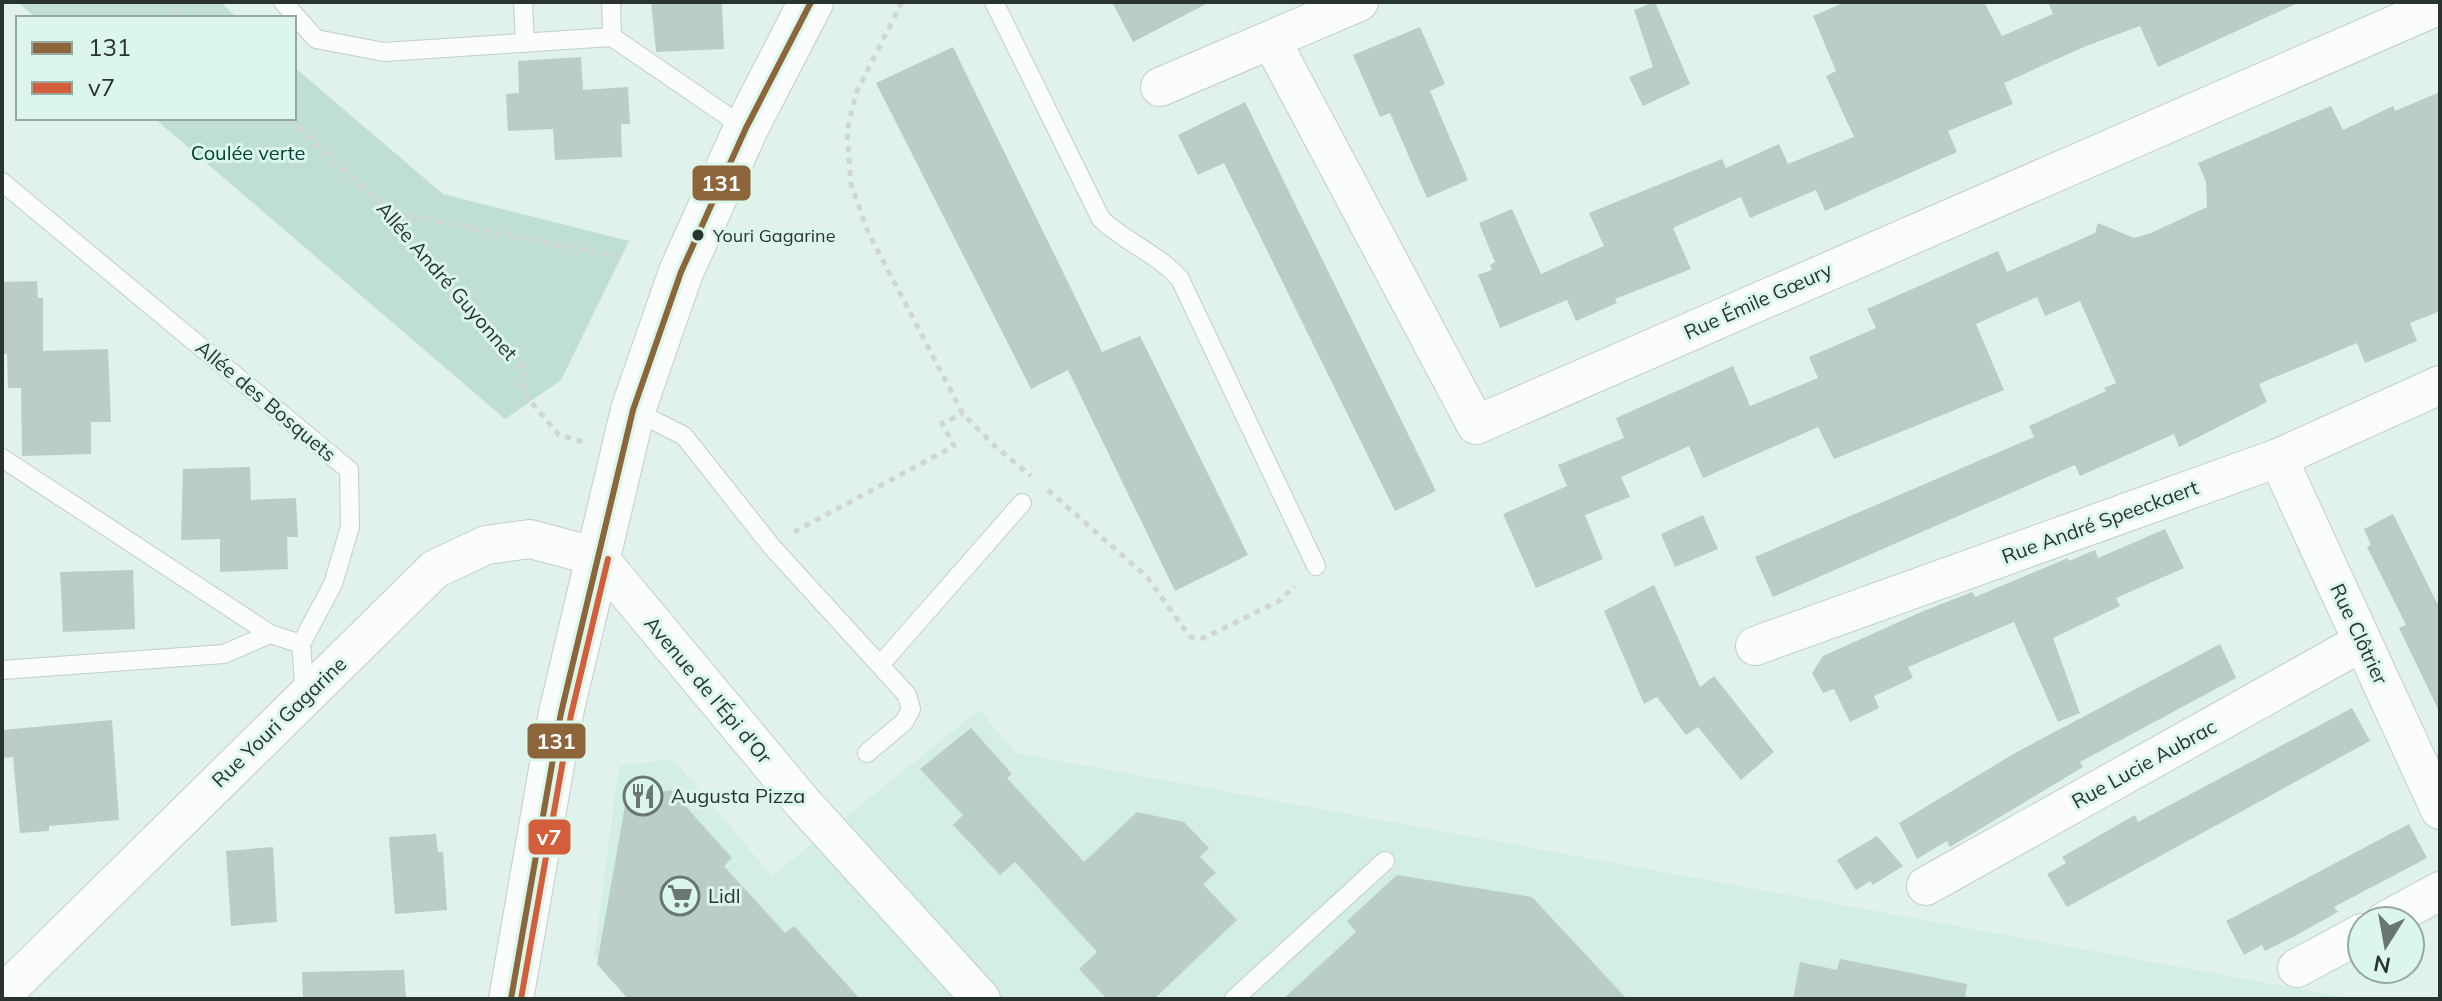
<svg xmlns="http://www.w3.org/2000/svg" width="2442" height="1001" font-family="Mulish,sans-serif">
	<rect width="100%" height="100%" fill="#e1f1eb"/>
	<path fill="#d3eee3" d="M979,710L1016,753L2353,999H632L594,956L619,766L673,759L772,876Z"/>
	<path fill="#bedfd2" d="M18,2H220L238,18H36Z
		M294,67L443,194L629,241L561,380L505,419L154,118H294Z"/>
	<path fill="#bacec7" d="M651,2H722L724,49L656,52Z
		M1112,2H1210L1133,42Z
		M1655,2L1690,84L1643,106L1629,77L1653,67L1634,10Z
		M1845,2H1984L2002,36L2053,14L2048,2H2300L2158,67L2140,26L2086,46L2004,83L2013,104L1948,131L1957,152L1825,211L1816,190L1750,218L1741,197L1673,228L1691,269L1615,299L1617,303L1576,321L1567,300L1500,328L1478,275L1492,270L1490,265L1495,262L1479,223L1512,209L1541,274L1604,246L1589,213L1722,159L1726,168L1779,144L1788,164L1854,137L1826,76L1836,71L1813,16Z
		M1420,27L1445,84L1430,91L1468,180L1427,198L1390,113L1380,117L1353,55Z
		M953,47L1102,352L1140,336L1248,555L1175,591L1068,370L1031,389L876,83Z
		M581,57L583,90L628,87L630,124H621L622,157L555,160L553,129L508,131L506,94L519,93L518,61Z
		M2440,92V311L2410,323L2417,341L2365,363L2357,343L2259,384L2267,402L2179,447L2174,434L2080,476L2075,465L1773,597L1755,557L2034,437L2029,426L2106,391L2104,388L2116,383L2080,301L2045,316L2037,297L1976,324L2004,390L1834,459L1818,427L1703,478L1689,446L1621,477L1630,497L1585,515L1603,559L1536,588L1503,514L1567,486L1558,465L1624,438L1616,418L1733,366L1750,406L1818,378L1809,357L1876,328L1867,309L1998,251L2007,272L2095,233L2098,223L2134,238L2151,233L2207,207L2206,182L2198,163L2331,106L2343,130L2393,106L2395,111Z
		M1245,102L1436,491L1395,511L1224,163L1198,175L1178,135Z
		M37,281L38,298H43V351L108,349L111,422H91V454L22,456L21,388H8L7,354H2V282Z
		M250,467L251,500L296,498L298,537H287L288,569L220,572V539L181,540L183,469Z
		M2393,514L2440,609V713L2399,628L2406,625L2367,547L2371,545L2364,529Z
		M1703,515L1718,549L1675,567L1661,534Z
		M2165,529L2184,568L2116,598L2120,606L2053,638L2080,713L2058,722L2014,622L1908,667L1913,678L1874,696L1879,708L1850,722L1834,689L1823,693L1812,673L1823,656L1921,612L1972,592L1975,597L2068,558L2069,561L2095,550L2098,558Z
		M133,570L135,629L63,632L60,572Z
		M1654,585L1700,687L1714,676L1774,752L1741,780L1698,727L1686,735L1657,697L1644,704L1604,611Z
		M2220,644L2236,678L2080,762L2083,767L1950,847L1947,841L1917,859L1899,823L2015,753Z
		M2352,708L2370,741L2067,907L2047,874L2066,863L2062,857L2135,815L2138,822Z
		M112,720L119,820L49,826V831L20,833L13,757L2,758V730Z
		M971,728L1012,774L1007,778L1084,862L1137,812L1184,822L1209,848L1200,857L1216,873L1203,884L1237,920L1154,999H1107L1079,969L1097,952L1015,862L1000,875L953,825L963,815L920,769Z
		M671,790L732,858L724,866L785,933L794,926L860,999H628L597,964L626,800Z
		M2409,824L2427,858L2334,907L2338,912L2293,937L2265,951L2262,945L2244,955L2226,921Z
		M436,834L438,852H443L447,910L395,914L389,837Z
		M1877,836L1903,866L1873,885L1870,881L1856,890L1837,860Z
		M273,847L277,922L231,926L226,851Z
		M1397,875L1532,897L1627,999H1283L1356,932L1347,921Z
		M1840,959L1967,984L1965,999H1793L1800,962L1837,970Z
		M404,970L406,999H303L302,972Z"/>
	<g fill="none" stroke-linecap="round" stroke-linejoin="round">
		<defs>
			<path id="service" d="M283,2L316,39L384,52L612,37L745,128
				M523,2L525,43
				M611,2L612,37
				M994,2L1101,219C1126,243 1157,253 1180,279L1316,566
				M2,182L349,470L350,527L333,584L301,644L305,695
				M633,410L684,436L772,547L907,695L911,709L904,722L867,753
				M2,458L270,634
				M880,665L1022,503
				M2,670L224,654L270,634L301,644
				M1234,999L1385,861"/>
			<path id="minor" d="M1271,40L1476,425L2440,5
				M1160,87L1359,2
				M2278,458L2440,810
				M1755,646L2278,458L2440,385
				M1926,886L2362,642
				M2385,921L2440,891
				M2297,968L2362,933
				M2,995L435,569L486,545L530,539L598,557L803,803L981,999"/>
			<path id="tertiary" d="M511,999L561,713L633,410L681,272L746,128L811,2"/>
		</defs>
		<use href="#service" stroke="#c2cec9" stroke-width="20"/>
		<use href="#minor" stroke="#c2cec9" stroke-width="40"/>
		<use href="#tertiary" stroke="#c2cec9" stroke-width="46"/>
		<path stroke="#d1d5d3" stroke-width="5" stroke-dasharray="6 6" stroke-linecap="butt" d="M164,2L181,18
			M902,2L856,93L847,132L851,184L868,232L963,414L997,448L1031,476
			M290,118L389,212L527,372L521,390L559,435L584,442
			M390,212L621,257
			M1048,490L1147,577L1190,637L1204,638L1279,601L1295,586
			M794,532L954,446L942,423L963,414"/>
		<use href="#service" stroke="#fafdfc" stroke-width="18"/>
		<use href="#minor" stroke="#fafdfc" stroke-width="38"/>
		<use href="#tertiary" stroke="#fafdfc" stroke-width="44"/>
		<defs>
			<path id="bus-1" d="M511,999L561,713L633,410L681,272L746,128L811,2"/>
			<path id="bus-2" d="M521,999L571,715L608,559"/>
		</defs>
		<use href="#bus-1" stroke="#dbf7ec" stroke-width="12"/>
		<use href="#bus-2" stroke="#dbf7ec" stroke-width="12"/>
		<use href="#bus-1" stroke="#8d653a" stroke-width="6"/>
		<use href="#bus-2" stroke="#d35e3c" stroke-width="6"/>
	</g>
	<defs>
		<symbol id="restaurant-ring" viewBox="-11 -11 22 22"><circle r="9.5" fill="#dbf7ec" stroke="#697671" stroke-width="1.5"/><path d="M-5-6h1v4h1v-4h1v4h1v-4h1v5L-1.5 .5V6h-2V.5L-5-1ZM5-6V6H3V1.5H1.5Q1.5-4 5-6Z" fill="#697671"/></symbol>
		<symbol id="supermarket-ring" viewBox="-11 -11 22 22"><circle r="9.5" fill="#dbf7ec" stroke="#697671" stroke-width="1.5"/><path d="M-6-5.5h2.5l.6 2H6L4.5 2H-2.5L-4.4-4H-6ZM-1.5 3.2a1.3 1.3 0 1 0 .1 0ZM3 3.2a1.3 1.3 0 1 0 .1 0Z" fill="#697671"/></symbol>
	</defs>
	<g fill-rule="evenodd">
		<use href="#restaurant-ring" x="621" y="774" width="44" height="44"/>
		<use href="#supermarket-ring" x="658" y="874" width="44" height="44"/>
	</g>
	<circle fill="#29342f" stroke="#dbf7ec" stroke-width="3" cx="698" cy="235" r="7"/>
	<g text-anchor="middle" stroke-width="6" stroke-linejoin="round" paint-order="stroke">
		<g font-size="18" fill="#29342f" stroke="#dbf7ec" text-anchor="start">
			<text x="713" y="242">Youri Gagarine</text>
		</g>
		<g font-size="20" fill="#034333" stroke="#dbf7ec">
			<text x="248" y="160">Coulée verte</text>
		</g>
		<g font-size="20" fill="#29342f" stroke="#dbf7ec">
			<text transform="translate(447 281) rotate(49)" y="7">Allée André Guyonnet</text>
			<text transform="translate(1758 301) rotate(-24)" y="7">Rue Émile Gœury</text>
			<text transform="translate(266 401) rotate(40)" y="7">Allée des Bosquets</text>
			<text transform="translate(2100 522) rotate(-20)" y="7">Rue André Speeckaert</text>
			<text transform="translate(2359 634) rotate(65)" y="7">Rue Clôtrier</text>
			<text transform="translate(708 690) rotate(50)" y="7">Avenue de l'Épi d'Or</text>
			<text transform="translate(279 722) rotate(-44)" y="7">Rue Youri Gagarine</text>
			<text transform="translate(2144 764) rotate(-29)" y="7">Rue Lucie Aubrac</text>
		</g>
		<g font-size="20" fill="#29342f" stroke="#dbf7ec" text-anchor="start">
			<text x="671" y="803">Augusta Pizza</text>
			<text x="708" y="903">Lidl</text>
		</g>
	</g>
	<g stroke="#dbf7ec" stroke-width="3">
		<rect x="691" y="164" width="61" height="38" rx="8" fill="#8d653a"/>
		<rect x="526" y="722" width="61" height="38" rx="8" fill="#8d653a"/>
		<rect x="527" y="818" width="45" height="38" rx="8" fill="#d35e3c"/>
	</g>
	<g font-size="22" text-anchor="middle" font-weight="bold" fill="#fff">
		<text x="721" y="191">131</text>
		<text x="556" y="749">131</text>
		<text x="549" y="845">v7</text>
	</g>
	<rect width="2442" height="1001" fill="none" stroke="#29342f" stroke-width="8"/>
	<rect x="16" y="16" width="280" height="104" fill="#dbf7ec" stroke="#94a9a0" stroke-width="2"/>
	<rect x="32" y="42" width="40" height="12" fill="#8d653a" stroke="#94a9a0" stroke-width="2"/>
	<text x="88" y="56" font-size="24" fill="#29342f">131</text>
	<rect x="32" y="82" width="40" height="12" fill="#d35e3c" stroke="#94a9a0" stroke-width="2"/>
	<text x="88" y="96" font-size="24" fill="#29342f">v7</text>
	<g transform="translate(2386 945) rotate(191)"><circle r="38" fill="#dbf7ec" stroke="#94a9a0" stroke-width="2"/>
	<path d="M0-6L14 30L0 20L-14 30Z" fill="#697671"/>
	<text y="-12" font-size="22" font-weight="bold" text-anchor="middle" fill="#29342f">N</text>
	</g>
</svg>
